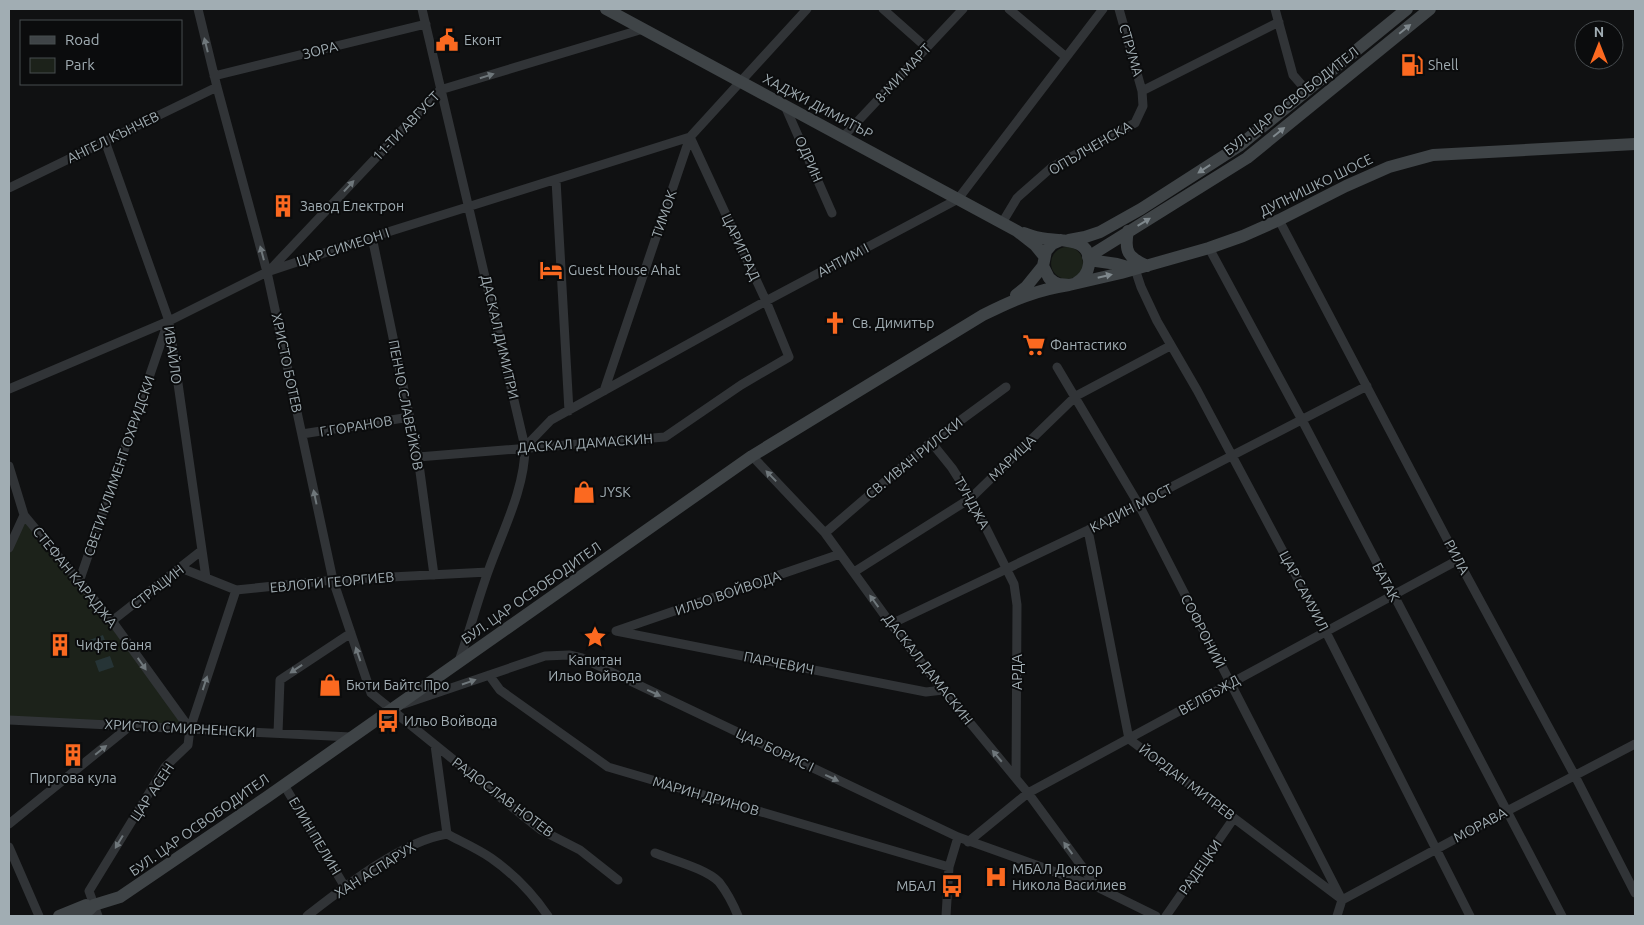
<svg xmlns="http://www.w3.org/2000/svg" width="1644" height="925" font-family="Ubuntu,sans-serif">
	<rect width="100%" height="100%" fill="#101112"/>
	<path fill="#1c221a" d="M1051 263a16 16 0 1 1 32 0a16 16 0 1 1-32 0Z
		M24,515L190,729L9,720V548Z"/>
	<path fill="#263436" d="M103,635L107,646L91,652L87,641Z
		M110,656L114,667L99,672L95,661Z"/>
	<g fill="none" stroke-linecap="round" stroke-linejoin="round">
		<path stroke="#313437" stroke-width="9" d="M198,9L217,87L267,272L333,580L371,693L522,815L541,830L580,850L618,880
			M422,9L525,447C525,488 503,530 489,569C478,599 470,630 459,661
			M883,9L927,48
			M1009,9L1066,57
			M1119,9L1142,91
			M1275,9L1293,75L1307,91
			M214,76L426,24
			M785,106L832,213
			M843,137L963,9
			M105,141L169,321L206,578
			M556,180L569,411
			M9,188L217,87
			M1279,220L1458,560L1575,776L1635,893
			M1002,223L1017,198L1052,167L1135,123L1143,106L1142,91L1279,22
			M372,237L418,457L434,575
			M1209,248L1302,420L1562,916
			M1135,269L1141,287L1157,321L1197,390L1326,632L1470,916
			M268,272L440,90L643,29
			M1057,367L1139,505L1342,900
			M9,389L169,321L267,272L372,237L690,137L766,301L789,357L741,385L665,437L418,457
			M604,391L690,137L807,9
			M302,434L410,417
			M931,442L952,468L971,498L1014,584L1017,605L1016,778
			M525,447L551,420L766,301L958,199L1103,9
			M752,456L825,533L891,624L943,690L1028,793L1097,887
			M9,466L24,515L112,621L190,729
			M1088,530L1129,739L1340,898
			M825,533L931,442L1006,387
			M9,548L24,515
			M181,568L236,590L333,580L488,572
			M854,572L971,498L1076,396L1170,346
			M79,582L168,322
			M112,621L201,551
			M891,624L1088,530L1367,386
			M616,631L926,692L943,690
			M616,631L840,554
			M489,675L500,690L608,767L949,867
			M404,704L545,656L569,655L582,658L958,837L1097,887L1156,916
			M9,720L351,737
			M278,733L280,680L351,633
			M435,745L447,834C462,842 478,849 491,858C514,874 533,894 548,916
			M284,785L345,887
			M9,824L130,726
			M968,842L1028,793L1458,560
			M9,847L39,916
			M655,853C672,860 707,869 719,882C726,891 734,906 738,916
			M98,916L89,891L165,767L188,745L190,729L236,590
			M307,916C343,888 402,841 447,834
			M946,916L949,867L958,837
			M1166,916L1234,818
			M1337,916L1342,900L1507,811L1635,744"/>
		<path stroke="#3f4447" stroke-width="12" d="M606,9L1017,231L1035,245L1044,256
			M1128,231C1124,252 1128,257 1147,266
			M1024,233C1032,236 1039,238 1047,239C1064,241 1091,238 1089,264C1088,273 1083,279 1076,283
			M1061,240L1052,244L1046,251L1043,266L1049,278L1054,282L1059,284L1069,285L1121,273L1209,248L1243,236L1279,220L1346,186L1389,167L1433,155L1635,144
			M1069,240L1085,237L1100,232L1141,209L1239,146L1407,9
			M1088,257L1247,158L1430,9
			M1089,260L1117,264L1135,269
			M1016,295L1026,287L1043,266
			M59,916L86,905
			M78,916L87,912L94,905L120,897L267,797L752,456L983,315C1013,300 1036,290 1069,285"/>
	</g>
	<defs><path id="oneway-solid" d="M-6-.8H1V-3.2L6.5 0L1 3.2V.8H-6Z" transform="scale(1.25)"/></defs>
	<g fill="#7f888d">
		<use href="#oneway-solid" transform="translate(1405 29) rotate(-39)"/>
		<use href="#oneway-solid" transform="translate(1279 132) rotate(-39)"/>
		<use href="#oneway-solid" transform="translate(1204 169) rotate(147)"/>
		<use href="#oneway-solid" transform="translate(1144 222) rotate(-31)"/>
		<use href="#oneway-solid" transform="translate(1105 276) rotate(-13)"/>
	</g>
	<g fill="#6f777b">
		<use href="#oneway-solid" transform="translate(206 45) rotate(-104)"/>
		<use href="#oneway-solid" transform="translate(487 76) rotate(-17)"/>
		<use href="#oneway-solid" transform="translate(349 186) rotate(-47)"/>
		<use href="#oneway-solid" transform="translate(262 253) rotate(-105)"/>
		<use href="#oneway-solid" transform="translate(771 476) rotate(-134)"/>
		<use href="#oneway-solid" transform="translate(315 497) rotate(-102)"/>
		<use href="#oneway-solid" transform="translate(874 601) rotate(-126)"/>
		<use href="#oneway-solid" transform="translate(358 654) rotate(-109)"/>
		<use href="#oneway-solid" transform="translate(142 664) rotate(55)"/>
		<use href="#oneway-solid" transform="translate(296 669) rotate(146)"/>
		<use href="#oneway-solid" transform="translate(469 682) rotate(-19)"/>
		<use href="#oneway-solid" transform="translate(205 683) rotate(-72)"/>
		<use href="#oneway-solid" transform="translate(654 693) rotate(25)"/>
		<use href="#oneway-solid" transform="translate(101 750) rotate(-39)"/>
		<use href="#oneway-solid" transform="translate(997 756) rotate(-130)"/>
		<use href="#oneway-solid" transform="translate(832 778) rotate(25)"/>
		<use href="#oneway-solid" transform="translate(119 842) rotate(121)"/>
		<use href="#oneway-solid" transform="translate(1068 848) rotate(-126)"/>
	</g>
	<defs>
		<symbol id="civic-bare" viewBox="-9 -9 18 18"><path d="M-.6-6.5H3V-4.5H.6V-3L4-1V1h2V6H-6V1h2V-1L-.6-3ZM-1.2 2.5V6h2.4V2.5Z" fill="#fb6920" stroke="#0b0c0d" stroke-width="2.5" paint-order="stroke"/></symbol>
		<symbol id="fuel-bare" viewBox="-9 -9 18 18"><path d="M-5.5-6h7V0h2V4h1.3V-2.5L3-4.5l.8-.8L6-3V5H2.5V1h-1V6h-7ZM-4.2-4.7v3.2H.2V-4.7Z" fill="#fb6920" stroke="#0b0c0d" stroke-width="2.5" paint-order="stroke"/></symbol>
		<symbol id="building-bare" viewBox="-9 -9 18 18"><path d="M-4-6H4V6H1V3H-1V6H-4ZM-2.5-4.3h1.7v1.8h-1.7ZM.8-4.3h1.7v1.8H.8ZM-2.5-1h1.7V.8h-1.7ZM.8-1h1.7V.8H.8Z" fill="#fb6920" stroke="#0b0c0d" stroke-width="2.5" paint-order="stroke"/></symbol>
		<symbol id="hotel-bare" viewBox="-9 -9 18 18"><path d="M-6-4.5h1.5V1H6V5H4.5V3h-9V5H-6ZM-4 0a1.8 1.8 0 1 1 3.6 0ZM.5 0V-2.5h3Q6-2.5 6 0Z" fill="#fb6920" stroke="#0b0c0d" stroke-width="2.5" paint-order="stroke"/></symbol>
		<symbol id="church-bare" viewBox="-9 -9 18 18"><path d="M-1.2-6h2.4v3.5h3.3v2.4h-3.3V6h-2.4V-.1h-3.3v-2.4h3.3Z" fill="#fb6920" stroke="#0b0c0d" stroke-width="2.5" paint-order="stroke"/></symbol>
		<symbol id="supermarket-bare" viewBox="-9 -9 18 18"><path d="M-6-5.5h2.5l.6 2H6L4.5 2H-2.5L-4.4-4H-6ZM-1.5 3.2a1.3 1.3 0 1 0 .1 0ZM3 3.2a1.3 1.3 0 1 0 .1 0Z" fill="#fb6920" stroke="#0b0c0d" stroke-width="2.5" paint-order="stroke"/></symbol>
		<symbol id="shop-bare" viewBox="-9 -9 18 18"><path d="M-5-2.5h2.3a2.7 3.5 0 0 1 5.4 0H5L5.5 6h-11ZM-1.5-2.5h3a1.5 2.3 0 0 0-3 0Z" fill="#fb6920" stroke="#0b0c0d" stroke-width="2.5" paint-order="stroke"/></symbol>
		<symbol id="sight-bare" viewBox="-9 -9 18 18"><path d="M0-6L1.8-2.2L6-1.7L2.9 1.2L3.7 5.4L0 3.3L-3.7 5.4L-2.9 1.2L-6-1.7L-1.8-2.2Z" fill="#fb6920" stroke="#0b0c0d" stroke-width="2.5" paint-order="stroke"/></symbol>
		<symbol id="bus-bare" viewBox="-9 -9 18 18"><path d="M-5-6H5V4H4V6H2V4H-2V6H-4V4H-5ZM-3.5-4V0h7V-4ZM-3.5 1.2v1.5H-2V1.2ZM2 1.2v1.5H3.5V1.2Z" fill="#fb6920" stroke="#0b0c0d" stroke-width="2.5" paint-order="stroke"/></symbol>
		<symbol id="hospital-bare" viewBox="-9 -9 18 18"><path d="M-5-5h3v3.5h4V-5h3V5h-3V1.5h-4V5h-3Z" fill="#fb6920" stroke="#0b0c0d" stroke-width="2.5" paint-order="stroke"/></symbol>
	</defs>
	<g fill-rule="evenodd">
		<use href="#civic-bare" x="431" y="24" width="32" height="32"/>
		<use href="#fuel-bare" x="1396" y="49" width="32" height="32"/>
		<use href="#building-bare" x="267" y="190" width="32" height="32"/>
		<use href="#hotel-bare" x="535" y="254" width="32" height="32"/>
		<use href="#church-bare" x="819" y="307" width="32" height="32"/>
		<use href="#supermarket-bare" x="1018" y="329" width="32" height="32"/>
		<use href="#shop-bare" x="568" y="476" width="32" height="32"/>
		<use href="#sight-bare" x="579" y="621" width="32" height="32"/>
		<use href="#building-bare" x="44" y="629" width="32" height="32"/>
		<use href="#shop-bare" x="314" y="669" width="32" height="32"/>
		<use href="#bus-bare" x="372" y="705" width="32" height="32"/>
		<use href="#building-bare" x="57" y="739" width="32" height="32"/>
		<use href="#hospital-bare" x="980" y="861" width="32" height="32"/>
		<use href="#bus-bare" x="936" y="870" width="32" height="32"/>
	</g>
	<g text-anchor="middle" stroke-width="4" stroke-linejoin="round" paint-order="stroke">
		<g font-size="14" fill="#a1adb3" stroke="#0b0c0d" text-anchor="start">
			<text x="464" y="45">Еконт</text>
			<text x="1428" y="70">Shell</text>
			<text x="300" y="211">Завод Електрон</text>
			<text x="568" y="275">Guest House Ahat</text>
			<text x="852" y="328">Св. Димитър</text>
			<text x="1050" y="350">Фантастико</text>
			<text x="600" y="497">JYSK</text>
			<text x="76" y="650">Чифте баня</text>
			<text x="595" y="665" text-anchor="middle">Капитан<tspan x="595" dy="16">Ильо Войвода</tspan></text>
			<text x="346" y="690">Бюти Байтс Про</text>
			<text x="404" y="726">Ильо Войвода</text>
			<text x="73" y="783" text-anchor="middle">Пиргова кула</text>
			<text x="1012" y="874">МБАЛ Доктор<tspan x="1012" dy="16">Никола Василиев</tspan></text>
			<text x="936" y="891" text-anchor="end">МБАЛ</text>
		</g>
		<g font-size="14" fill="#a1adb3" stroke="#0b0c0d">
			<text transform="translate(320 50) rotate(-14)" y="5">ЗОРА</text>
			<text transform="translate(1131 50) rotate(74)" y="5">СТРУМА</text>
			<text transform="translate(903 73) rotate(-47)" y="5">8-МИ МАРТ</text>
			<text transform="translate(1291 101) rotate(-38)" y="5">БУЛ. ЦАР ОСВОБОДИТЕЛ</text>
			<text transform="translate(818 106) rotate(28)" y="5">ХАДЖИ ДИМИТЪР</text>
			<text transform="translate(406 126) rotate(-46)" y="5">11-ТИ АВГУСТ</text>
			<text transform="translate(113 137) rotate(-26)" y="5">АНГЕЛ КЪНЧЕВ</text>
			<text transform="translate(1090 148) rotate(-30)" y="5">ОПЪЛЧЕНСКА</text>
			<text transform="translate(809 159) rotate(66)" y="5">ОДРИН</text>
			<text transform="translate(1316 185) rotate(-26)" y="5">ДУПНИШКО ШОСЕ</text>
			<text transform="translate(664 214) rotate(-71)" y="5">ТИМОК</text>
			<text transform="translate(343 247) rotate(-18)" y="5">ЦАР СИМЕОН I</text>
			<text transform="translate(741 247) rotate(65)" y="5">ЦАРИГРАД</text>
			<text transform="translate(843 260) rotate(-28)" y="5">АНТИМ I</text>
			<text transform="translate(500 337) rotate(77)" y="5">ДАСКАЛ ДИМИТРИ</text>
			<text transform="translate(173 355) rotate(82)" y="5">ИВАЙЛО</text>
			<text transform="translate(287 363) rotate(78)" y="5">ХРИСТО БОТЕВ</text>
			<text transform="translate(406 405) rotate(79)" y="5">ПЕНЧО СЛАВЕЙКОВ</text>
			<text transform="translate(356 426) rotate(-9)" y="5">Г.ГОРАНОВ</text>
			<text transform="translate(585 443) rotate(-4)" y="5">ДАСКАЛ ДАМАСКИН</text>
			<text transform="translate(914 458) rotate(-39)" y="5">СВ. ИВАН РИЛСКИ</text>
			<text transform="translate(1012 458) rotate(-44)" y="5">МАРИЦА</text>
			<text transform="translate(119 466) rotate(-71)" y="5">СВЕТИ КЛИМЕНТ ОХРИДСКИ</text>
			<text transform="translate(972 503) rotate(61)" y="5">ТУНДЖА</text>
			<text transform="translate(1131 508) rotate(-27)" y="5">КАДИН МОСТ</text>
			<text transform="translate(1457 557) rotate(62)" y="5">РИЛА</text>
			<text transform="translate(75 577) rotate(51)" y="5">СТЕФАН КАРАДЖА</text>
			<text transform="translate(332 582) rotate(-5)" y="5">ЕВЛОГИ ГЕОРГИЕВ</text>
			<text transform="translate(1386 582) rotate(62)" y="5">БАТАК</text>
			<text transform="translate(157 587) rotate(-38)" y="5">СТРАЦИН</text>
			<text transform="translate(1304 591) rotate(62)" y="5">ЦАР САМУИЛ</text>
			<text transform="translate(531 593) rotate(-35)" y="5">БУЛ. ЦАР ОСВОБОДИТЕЛ</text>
			<text transform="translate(728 593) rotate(-19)" y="5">ИЛЬО ВОЙВОДА</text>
			<text transform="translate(1203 631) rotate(63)" y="5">СОФРОНИЙ</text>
			<text transform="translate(779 663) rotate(11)" y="5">ПАРЧЕВИЧ</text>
			<text transform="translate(928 669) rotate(52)" y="5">ДАСКАЛ ДАМАСКИН</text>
			<text transform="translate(1017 672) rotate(-90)" y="5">АРДА</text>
			<text transform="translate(1209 695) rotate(-29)" y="5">ВЕЛБЪЖД</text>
			<text transform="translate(180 728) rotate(3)" y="5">ХРИСТО СМИРНЕНСКИ</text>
			<text transform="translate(775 750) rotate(25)" y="5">ЦАР БОРИС I</text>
			<text transform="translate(1187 782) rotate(37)" y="5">ЙОРДАН МИТРЕВ</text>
			<text transform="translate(152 792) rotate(-56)" y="5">ЦАР АСЕН</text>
			<text transform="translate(706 796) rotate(16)" y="5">МАРИН ДРИНОВ</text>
			<text transform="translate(503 797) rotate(37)" y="5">РАДОСЛАВ НОТЕВ</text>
			<text transform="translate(199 825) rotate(-35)" y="5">БУЛ. ЦАР ОСВОБОДИТЕЛ</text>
			<text transform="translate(1480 825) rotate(-28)" y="5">МОРАВА</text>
			<text transform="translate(315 836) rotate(59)" y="5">ЕЛИН ПЕЛИН</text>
			<text transform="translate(1200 867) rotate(-55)" y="5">РАДЕЦКИ</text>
			<text transform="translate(375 870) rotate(-32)" y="5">ХАН АСПАРУХ</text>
		</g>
	</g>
	<rect width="1644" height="925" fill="none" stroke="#a1adb3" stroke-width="20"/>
	<rect x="20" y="20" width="162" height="65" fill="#0b0c0d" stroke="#474c4f"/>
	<rect x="30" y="36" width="25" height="8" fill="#3f4447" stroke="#474c4f"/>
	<text x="65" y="45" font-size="15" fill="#a1adb3">Road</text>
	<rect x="30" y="58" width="25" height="15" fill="#1c221a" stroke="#474c4f"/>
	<text x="65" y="70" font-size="15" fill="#a1adb3">Park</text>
	<g transform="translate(1599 45)"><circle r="24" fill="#0b0c0d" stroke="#474c4f"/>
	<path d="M0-4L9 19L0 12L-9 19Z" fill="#fb6920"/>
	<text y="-8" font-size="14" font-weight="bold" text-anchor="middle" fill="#a1adb3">N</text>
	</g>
</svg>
